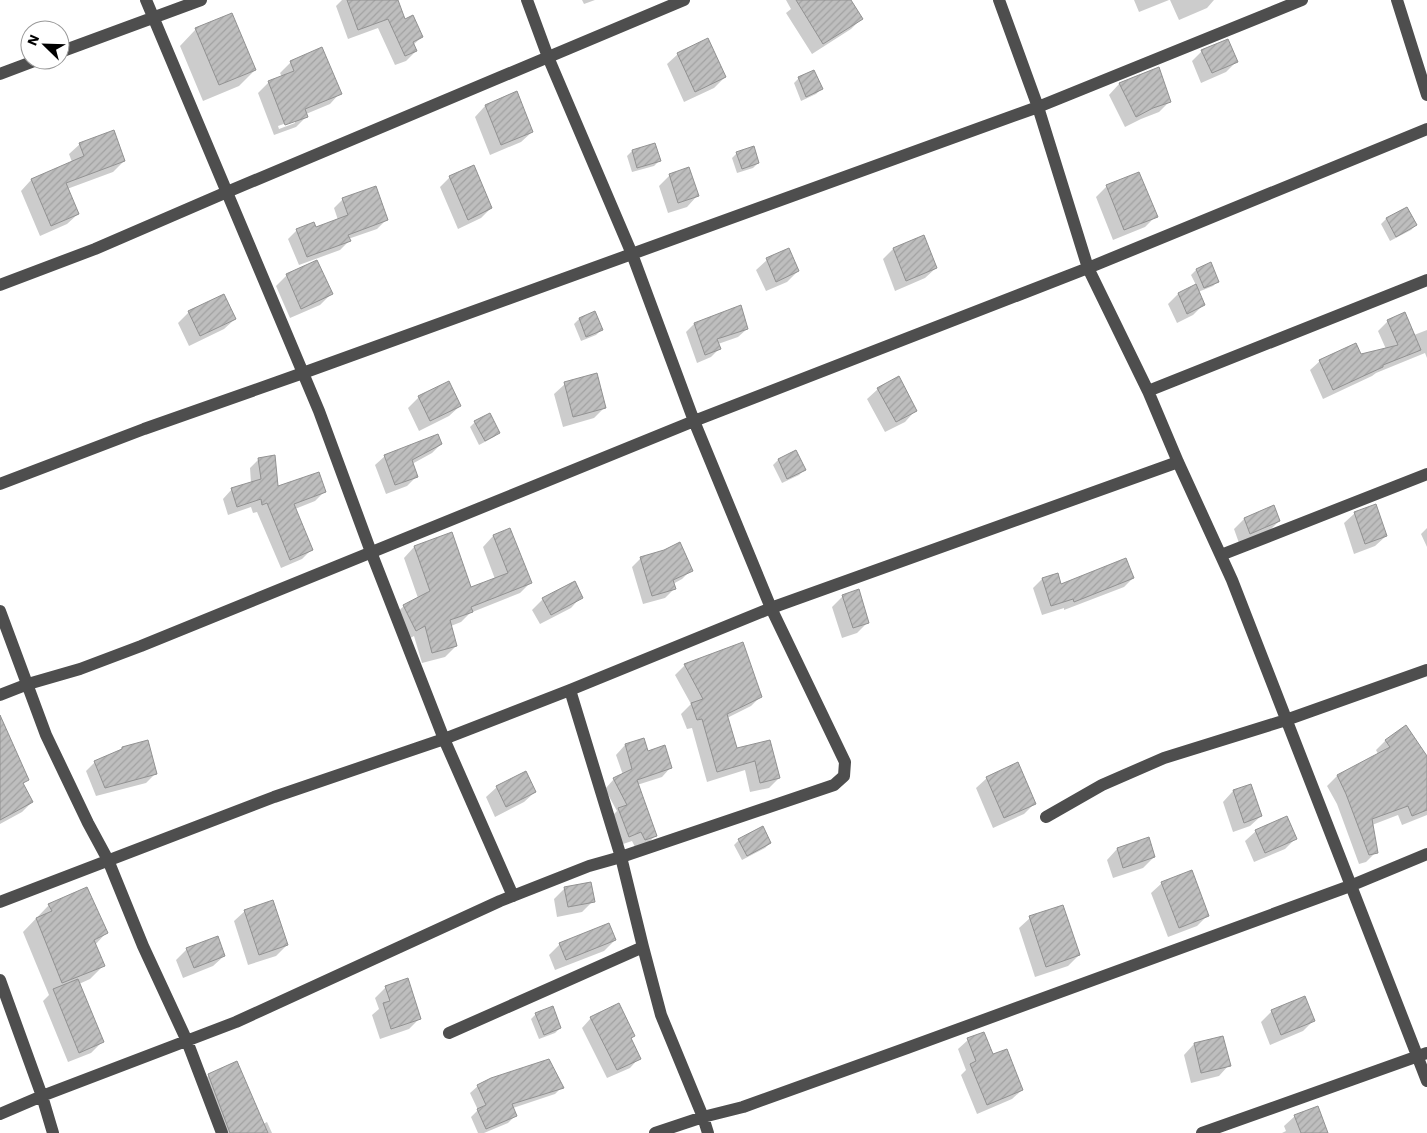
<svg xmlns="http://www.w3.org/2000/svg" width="1427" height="1133" font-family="'Work Sans',sans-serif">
	<defs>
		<pattern id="building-hatch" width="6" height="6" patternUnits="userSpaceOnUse" patternTransform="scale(1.25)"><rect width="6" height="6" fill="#bebebe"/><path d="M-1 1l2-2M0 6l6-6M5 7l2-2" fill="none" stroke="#a2a2a2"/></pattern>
	</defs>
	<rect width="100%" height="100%" fill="#fff"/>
	<path fill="#0003" fill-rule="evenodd" d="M342,0H397L404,20L422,37L413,45L416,51L406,61L395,65L378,28L348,39L336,6Z
		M582,0H595L584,4Z
		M786,0H849L861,19L851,29L812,54L786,13L791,9Z
		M1134,0H1169L1139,12Z
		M1170,0H1214L1207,8L1179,20Z
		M196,29L255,70L239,86L203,101L180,46Z
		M1202,51L1237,61L1226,72L1201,83L1192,61Z
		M678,54L725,77L714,88L684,102L667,64Z
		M291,62L340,93L330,104L306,114V117L296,127L274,135L258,93L269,82L282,77L280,73ZM295,120V123L279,129L278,126Z
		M1158,68L1170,101L1159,112L1141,119L1125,127L1109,95L1119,84Z
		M799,78L821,89L816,94L801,101L794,83Z
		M485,106L532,132L521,142L490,155L475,117Z
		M80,144L124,161L113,172L67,189L78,214L67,224L40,236L21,191L31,180L72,162L69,154Z
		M632,151L659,161L654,166L632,172L627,156Z
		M737,153L758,163L753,168L737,173L732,158Z
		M670,175L697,196L687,207L668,213L659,186Z
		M450,177L491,208L481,218L458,229L440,187Z
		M1107,186L1156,216L1145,227L1113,240L1096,197Z
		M343,199L386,220L377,229L348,239L349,241L340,250L299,265L288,239L297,230L315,228L338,220L334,208Z
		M1407,208L1416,225L1411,230L1390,241L1381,224L1386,219Z
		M923,236L936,268L925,278L895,291L883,259L893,249Z
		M767,260L798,271L787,282L766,291L756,270Z
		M1196,270L1218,281L1213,286L1198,292L1204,304L1193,315L1177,323L1168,304L1178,294L1196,285L1191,275Z
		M287,275L331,294L320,305L290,318L276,286Z
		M189,312L235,319L224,329L189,346L178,323Z
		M579,319L601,330L596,335L581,341L574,324Z
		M1388,321L1414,335L1427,330V358L1425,353L1376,373L1372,376L1323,399L1310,370L1320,361L1360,356L1386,349L1378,331Z
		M694,324L747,329L738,337L718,344L719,349L711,357L697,363L686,332Z
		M565,384L605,407L594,418L563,427L554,394Z
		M878,389L915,411L905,422L885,432L867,399Z
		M419,397L460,406L449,416L419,431L408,408Z
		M475,422L499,432L494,437L479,445L470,427Z
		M441,444L432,453L412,464L417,476L407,486L386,494L375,465L385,456Z
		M795,452L804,470L799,475L782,483L773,465L778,460Z
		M259,459L277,488L324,492L315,501L295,509L311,550L302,559L281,568L257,512L253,513L251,507L228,515L223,499L232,489L251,483L250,468Z
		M1355,513L1386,536L1375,546L1354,554L1344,523Z
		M1244,519L1279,521L1268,532L1239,543L1234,529Z
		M1427,528V547L1421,534Z
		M510,530L530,583L520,593L470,613L461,622L451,626L456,646L445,657L422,663L414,636L405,641L393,616L404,606L418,598L404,558L414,547L470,588L495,579L483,547L493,536Z
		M641,558L691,570L682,579L673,584L674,589L665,598L643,604L632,567Z
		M1133,578L1124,587L1064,610V608L1042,615L1033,588L1042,579L1060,586Z
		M843,596L868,622L857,633L842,638L832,607Z
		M581,597L571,608L540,624L532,610L543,599Z
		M685,665L761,696L751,706L727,718L736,750L769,741L779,778L769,788L750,792L745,770L707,782L692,728L687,729L681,714L691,704L675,675Z
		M0,715L27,780L22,785L32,802L22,812L0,824Z
		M643,739L648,752L671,767L662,777L637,785L655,836L646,845L636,849L632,841L620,845L610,818L617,811L605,789L614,779L623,775L616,755L625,745Z
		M1386,740L1427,759V815L1402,825L1398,815L1372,825L1376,852L1366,862L1359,864L1337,804L1327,786L1337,776L1378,754L1376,750Z
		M122,748L155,774L146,783L96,796L86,771L95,762L119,751Z
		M987,778L1035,803L1024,814L993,828L976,788Z
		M1250,785L1261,816L1250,826L1233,832L1223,802L1233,791Z
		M497,787L535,792L524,802L495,817L486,797Z
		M1256,831L1296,838L1285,849L1254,862L1245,841Z
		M1148,839L1154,857L1143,868L1113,878L1107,860L1117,849Z
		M739,840L770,843L765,848L742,860L734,845Z
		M1162,883L1208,915L1197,926L1168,937L1151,893Z
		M565,888L593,901L582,912L557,917L554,899Z
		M49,905L106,933L95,945L103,966L90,979L79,984L102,1042L91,1053L68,1062L43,1001L49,995L23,932Z
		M245,911L287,945L276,956L248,965L234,921Z
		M1030,918L1079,955L1068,966L1035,977L1019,928Z
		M615,940L604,951L555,970L549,955L560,944Z
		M187,949L224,956L213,966L183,978L176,960Z
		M386,987L420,1018L409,1029L380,1039L372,1015L379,1009L375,998Z
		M1272,1011L1313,1021L1303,1031L1270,1045L1261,1022Z
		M536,1014L560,1028L555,1033L539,1039L531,1019Z
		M591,1018L634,1036L630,1040L639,1058L630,1068L607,1078L582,1028Z
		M968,1040L1022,1090L1012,1099L977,1114L961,1075L966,1070L958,1049Z
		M1194,1044L1229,1065L1219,1076L1191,1083L1184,1055Z
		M209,1075L263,1124L267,1122L272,1133H217L199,1085Z
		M478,1086L562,1087L555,1094L513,1108L516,1115L508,1123L484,1133H478L471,1117L478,1110L470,1093Z
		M1295,1116L1327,1133H1282L1286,1131L1284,1126Z"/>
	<path fill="url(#building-hatch)" stroke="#929292" d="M347,0H398L405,19L413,15L423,37L413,42L417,51L405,56L388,19L358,30Z
		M796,0H851L863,19L823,44Z
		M232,13L256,70L219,85L195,28Z
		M708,38L726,77L695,92L677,53Z
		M1228,39L1238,62L1212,73L1201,50Z
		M322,47L342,94L305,109L308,117L285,125L268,81L294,71L290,61Z
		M1159,67L1171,102L1153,108L1136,117L1119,83Z
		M814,70L823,89L806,97L798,77Z
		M517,91L533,132L501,145L485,105Z
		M114,130L125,161L66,183L79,214L51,226L31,179L84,156L79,143Z
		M655,143L661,161L637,168L632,150Z
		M754,146L759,163L742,169L736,152Z
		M474,165L492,208L468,220L449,176Z
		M689,167L699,196L678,203L669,174Z
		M1139,172L1158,217L1124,230L1106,185Z
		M376,186L388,220L348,235L351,241L307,257L296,229L314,222L316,227L348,215L342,198Z
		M1407,207L1417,225L1396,237L1386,218Z
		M924,235L937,268L906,281L893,248Z
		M789,248L799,271L776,282L766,258Z
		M317,260L333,294L301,309L286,274Z
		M1211,262L1219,282L1204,288L1196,269Z
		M1196,284L1205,305L1187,314L1178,293Z
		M224,294L236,319L200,336L188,311Z
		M741,305L748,329L717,339L721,349L705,355L694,323Z
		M595,311L603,330L586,337L579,318Z
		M1405,312L1421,350L1383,365V367L1333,390L1319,360L1356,343L1361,354L1398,345L1387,320Z
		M597,373L606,408L573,417L564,382Z
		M899,376L917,411L896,422L877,388Z
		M449,381L461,406L430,421L418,396Z
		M490,413L500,433L485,441L474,421Z
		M438,434L442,444L412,460L418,477L395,485L384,455Z
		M796,450L806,470L787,479L778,459Z
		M275,455L278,486L319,472L326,492L294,504L313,550L290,560L267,503L262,505L261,499L237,507L231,488L261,479L258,458Z
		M1376,504L1387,536L1365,544L1354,512Z
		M1274,505L1280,521L1250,534L1244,518Z
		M510,528L532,583L471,607L473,612L450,620L457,646L432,653L425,626L416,631L403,605L430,591L414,546L452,532L471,587L508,573L493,535Z
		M680,542L693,571L673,580L676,589L652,596L640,557L664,550Z
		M1126,558L1134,578L1074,602L1073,599L1051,606L1042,578L1058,573L1061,584Z
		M575,581L583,598L551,615L542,598Z
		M859,589L869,623L853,628L842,595Z
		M743,642L762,697L727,714L737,748L770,740L780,778L760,783L755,761L717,772L702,719L697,720L691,703L703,699L684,664Z
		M0,715L29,780L23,783L33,802L0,820Z
		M1406,725L1427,756V810L1412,816L1408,806L1372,819L1378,853L1369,855L1346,794L1337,775L1390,747L1385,740Z
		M644,738L648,751L665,745L672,768L637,780L657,836L645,840L641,832L629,837L618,808L627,805L613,778L632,769L625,744Z
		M148,740L157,774L105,788L94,761L122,749V747Z
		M1018,762L1036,804L1004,818L986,777Z
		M526,771L536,792L506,807L496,786Z
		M1251,784L1262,816L1244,823L1233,790Z
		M1287,816L1297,839L1265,853L1255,830Z
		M763,826L771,843L747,856L738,839Z
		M1149,837L1155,857L1123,868L1117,848Z
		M1192,870L1209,916L1179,928L1161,882Z
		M591,882L595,902L568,907L564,887Z
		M87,887L108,933L94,940L105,966L62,983L36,918L52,911L48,904Z
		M273,900L288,945L259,955L244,910Z
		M1063,905L1080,955L1046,967L1029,916Z
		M609,923L616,940L566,960L559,943Z
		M218,936L225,956L194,968L186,948Z
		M408,978L421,1019L391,1029L383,1003L390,1001L385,986Z
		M78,979L104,1042L79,1053L53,989Z
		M1305,996L1315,1021L1281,1035L1271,1010Z
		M619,1003L635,1036L631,1038L641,1059L617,1070L590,1017Z
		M553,1006L561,1028L544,1035L535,1013Z
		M984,1032L993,1054L1007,1049L1023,1090L987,1105L970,1064L976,1061L967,1038Z
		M1223,1036L1231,1066L1201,1073L1194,1043Z
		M549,1059L564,1088L512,1104L517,1116L486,1129L477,1109L486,1105L477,1085L491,1078Z
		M237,1061L268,1133H230L208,1074Z
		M1318,1106L1328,1133H1301L1294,1115Z"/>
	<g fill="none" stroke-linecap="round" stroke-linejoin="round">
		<path stroke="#4e4e4e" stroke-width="12" d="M146,0L319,411L371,552L444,739L513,896
			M999,0L1038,107L1088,268L1148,391L1178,462L1232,580L1427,1081
			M1397,0L1427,95
			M60,52L201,0
			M0,74L37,60
			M0,285L95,249L227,192L684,0
			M1148,391L1427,280
			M0,484L144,429L303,373L1038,107L1302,0
			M1221,555L1427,474
			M0,611L46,735L88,823L108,860L143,946L187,1041L222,1133
			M570,690L621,857L643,947L661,1015L703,1117L708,1133
			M0,695L28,684L80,669L141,646L694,421L1088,268L1427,129
			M1046,817L1102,785L1164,758L1286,720L1427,670
			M0,902L274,797L444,739L570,690L771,608L1178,462
			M0,980L42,1096L53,1133
			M449,1033L643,947
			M0,1114L42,1096L236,1022L500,901L589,866L621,857L834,785L844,776L845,762L771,608L694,421L632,254L548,57L527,0
			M655,1133L703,1117L743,1107L907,1048L1350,886L1427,854
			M1202,1133L1427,1053"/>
	</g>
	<g transform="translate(45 45) rotate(293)"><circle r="24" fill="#ffffff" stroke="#999999"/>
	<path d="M0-4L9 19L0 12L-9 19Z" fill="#000000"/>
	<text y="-8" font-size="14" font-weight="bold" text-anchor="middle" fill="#000000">N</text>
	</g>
</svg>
